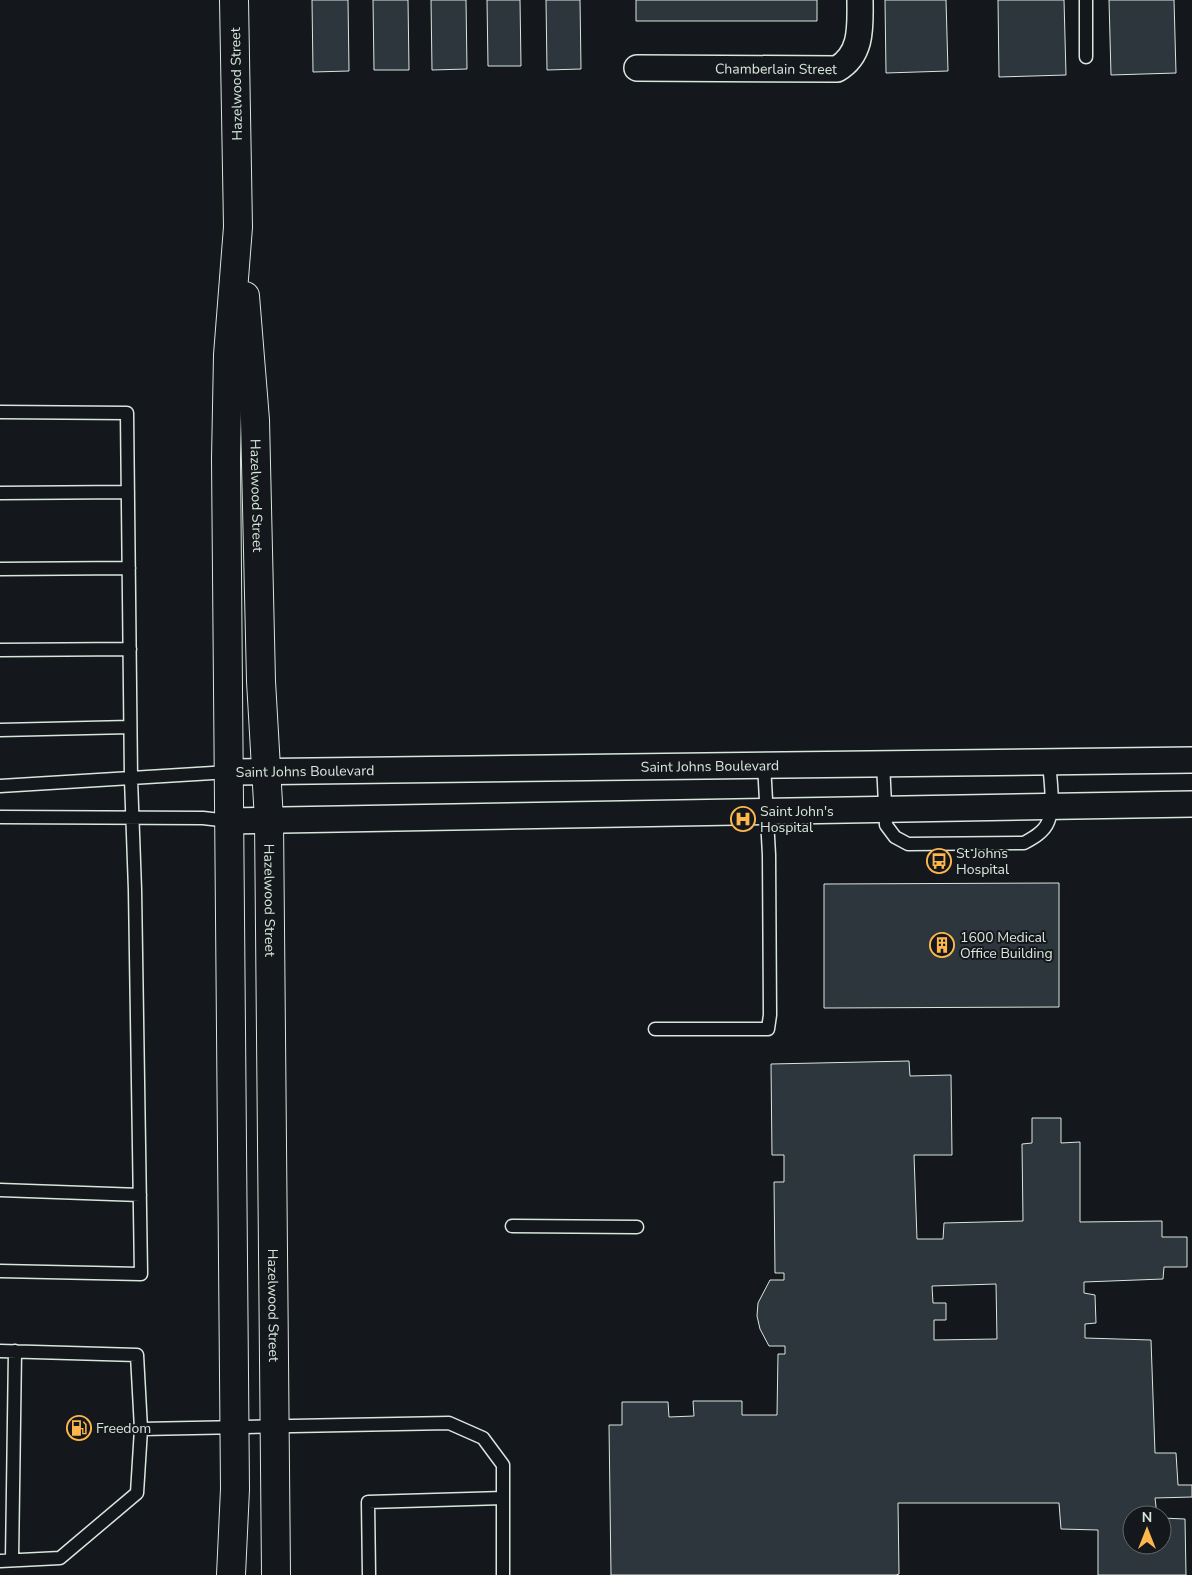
<svg xmlns="http://www.w3.org/2000/svg" width="1192" height="1575" font-family="'Nunito Sans',sans-serif">
	<rect width="100%" height="100%" fill="#14181c"/>
	<path fill="#2c363c" stroke="#d8e6dc" fill-rule="evenodd" d="M312,0H348L349,71L313,72Z
		M373,0H408L409,70H374Z
		M431,0H466L467,69L432,70Z
		M487,0H520L521,66H488Z
		M546,0H580L581,69L547,70Z
		M636,0H817V21H636Z
		M885,0H946L948,71L886,73Z
		M998,0H1064L1066,75L999,77Z
		M1109,0H1174L1176,73L1111,75Z
		M1059,883V1007L824,1008V884Z
		M909,1061L910,1076L951,1075L952,1155H914L917,1239H943L944,1223L1023,1221L1022,1144L1032,1143V1118H1061V1143L1080,1142V1222L1162,1221V1237H1187V1267H1164L1163,1279L1084,1282V1293L1095,1295L1096,1323L1085,1324V1338L1151,1340L1155,1453H1176L1178,1485H1192V1497L1155,1498L1157,1515H1132V1545H1162V1518L1185,1519L1186,1575H1098V1530L1061,1529L1059,1503H898L899,1574L896,1575H611L609,1425H622V1402H668L669,1417L694,1416L693,1401H742V1415H777L778,1354H785V1346H769L760,1329L757,1316L758,1303L770,1280H784V1273H775L774,1182H784V1155H772L771,1064ZM996,1284L997,1339L934,1340V1320H946V1303H933L932,1286Z"/>
	<g fill="none" stroke-linecap="round" stroke-linejoin="round">
		<defs>
			<path id="service" d="M1086,57V0
				M0,412L127,413L131,779L135,890L141,1274L0,1271
				M0,493L128,492
				M0,569L129,568
				M0,650L130,649
				M0,730L130,727
				M883,763L886,825L895,837L908,844L1024,843C1033,838 1044,832 1048,822C1055,805 1050,779 1049,761
				M0,786L229,772
				M0,817L203,818L229,821
				M655,1029H768L770,1015L769,855L764,764
				M0,1190L140,1195
				M512,1226L637,1227
				M0,1351L137,1355L141,1429
				M12,1560L15,1351
				M0,1561L60,1558L137,1493L141,1429L449,1423L483,1438L503,1465V1575
				M369,1575L368,1502L503,1498"/>
			<g id="minor">
				<path id="s1" d="M637,68L837,69C863,54 860,25 860,0"/>
				<path id="s2" d="M229,772L1192,760"/>
				<path d="M229,821L1192,804"/>
			</g>
			<g id="tertiary">
				<path id="s3" d="M245,296L255,420L261,681L269,820L276,1575"/>
				<path d="M231,1575L235,1489L226,459L228,355L238,227L234,0"/>
			</g>
		</defs>
		<use href="#service" stroke="#d8e6dc" stroke-width="15"/>
		<use href="#minor" stroke="#d8e6dc" stroke-width="28"/>
		<use href="#tertiary" stroke="#d8e6dc" stroke-width="30"/>
		<use href="#service" stroke="#14181c" stroke-width="12"/>
		<use href="#minor" stroke="#14181c" stroke-width="25"/>
		<use href="#tertiary" stroke="#14181c" stroke-width="28"/>
	</g>
	<defs>
		<symbol id="hospital-ring" viewBox="-11 -11 22 22"><circle r="9.5" fill="#14181c" stroke="#ffb74d" stroke-width="1.5"/><path d="M-5-5h3v3.5h4V-5h3V5h-3V1.5h-4V5h-3Z" fill="#ffb74d"/></symbol>
		<symbol id="bus-ring" viewBox="-11 -11 22 22"><circle r="9.5" fill="#14181c" stroke="#ffb74d" stroke-width="1.5"/><path d="M-5-6H5V4H4V6H2V4H-2V6H-4V4H-5ZM-3.5-4V0h7V-4ZM-3.5 1.2v1.5H-2V1.2ZM2 1.2v1.5H3.5V1.2Z" fill="#ffb74d"/></symbol>
		<symbol id="building-ring" viewBox="-11 -11 22 22"><circle r="9.5" fill="#14181c" stroke="#ffb74d" stroke-width="1.5"/><path d="M-4-6H4V6H1V3H-1V6H-4ZM-2.5-4.3h1.7v1.8h-1.7ZM.8-4.3h1.7v1.8H.8ZM-2.5-1h1.7V.8h-1.7ZM.8-1h1.7V.8H.8Z" fill="#ffb74d"/></symbol>
		<symbol id="fuel-ring" viewBox="-11 -11 22 22"><circle r="9.5" fill="#14181c" stroke="#ffb74d" stroke-width="1.5"/><path d="M-5.5-6h7V0h2V4h1.3V-2.5L3-4.5l.8-.8L6-3V5H2.5V1h-1V6h-7ZM-4.2-4.7v3.2H.2V-4.7Z" fill="#ffb74d"/></symbol>
	</defs>
	<g fill-rule="evenodd">
		<use href="#hospital-ring" x="729" y="805" width="28" height="28"/>
		<use href="#bus-ring" x="925" y="847" width="28" height="28"/>
		<use href="#building-ring" x="928" y="931" width="28" height="28"/>
		<use href="#fuel-ring" x="65" y="1414" width="28" height="28"/>
	</g>
	<g text-anchor="middle" stroke-width="4" stroke-linejoin="round" paint-order="stroke">
		<g font-size="14" fill="#d8e6dc" stroke="#14181c">
			<text dy="5" stroke="none"><textPath href="#s1" startOffset="139">Chamberlain Street</textPath></text>
			<text transform="translate(236 84) rotate(-91)" y="5">Hazelwood Street</text>
			<text dy="5" stroke="none"><textPath href="#s3" startOffset="200">Hazelwood Street</textPath></text>
			<text dy="5" stroke="none"><textPath href="#s2" startOffset="481">Saint Johns Boulevard</textPath></text>
			<text dy="5" stroke="none"><textPath href="#s2" startOffset="76">Saint Johns Boulevard</textPath></text>
			<text dy="5" stroke="none"><textPath href="#s3" startOffset="605">Hazelwood Street</textPath></text>
			<text dy="5" stroke="none"><textPath href="#s3" startOffset="1010">Hazelwood Street</textPath></text>
		</g>
		<g font-size="14" fill="#d8e6dc" stroke="#14181c" text-anchor="start">
			<text x="760" y="816">Saint John's<tspan x="760" dy="16">Hospital</tspan></text>
			<text x="956" y="858">St Johns<tspan x="956" dy="16">Hospital</tspan></text>
			<text x="960" y="942">1600 Medical<tspan x="960" dy="16">Office Building</tspan></text>
			<text x="96" y="1433">Freedom</text>
		</g>
	</g>
	<g transform="translate(1147 1530)"><circle r="24" fill="#14181c" stroke="#626a69"/>
	<path d="M0-4L9 19L0 12L-9 19Z" fill="#ffb74d"/>
	<text y="-8" font-size="14" font-weight="bold" text-anchor="middle" fill="#d8e6dc">N</text>
	</g>
</svg>
